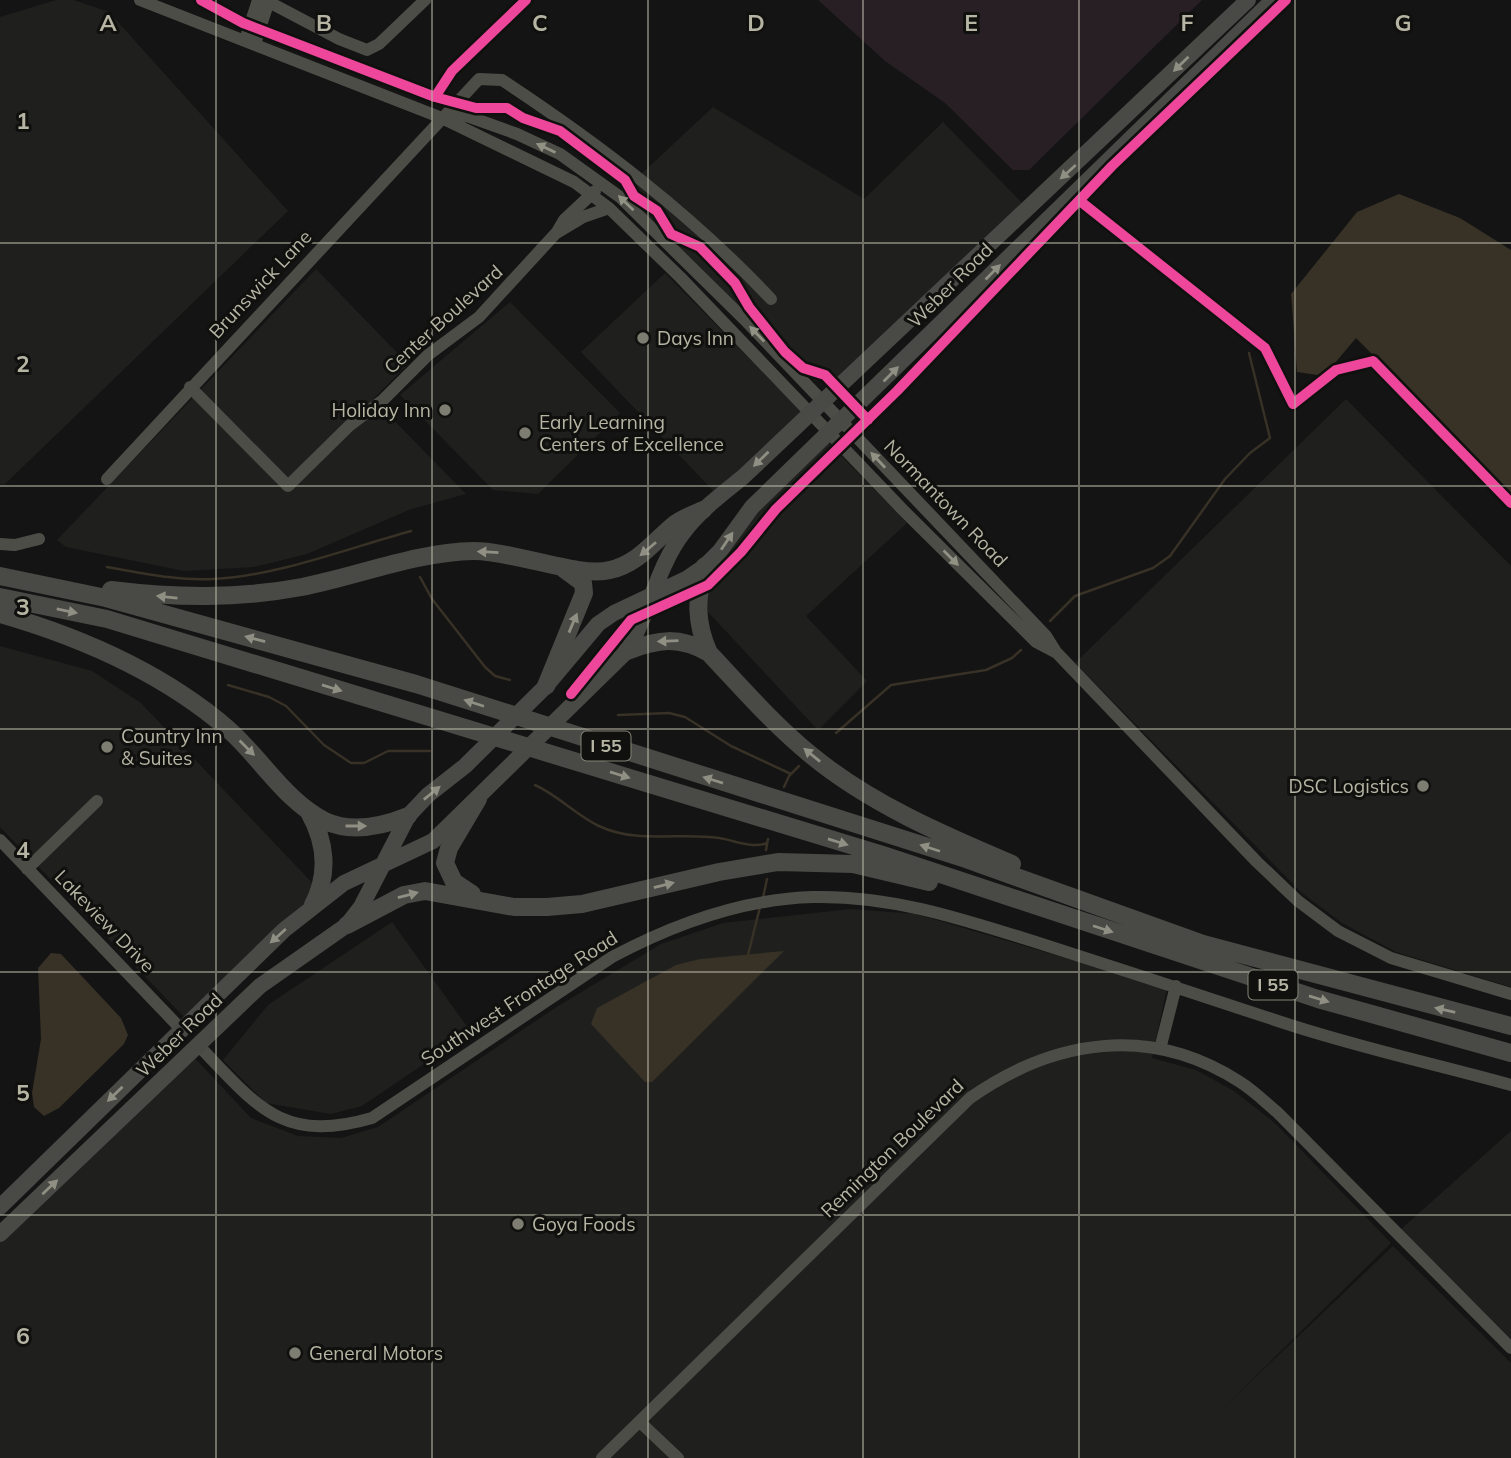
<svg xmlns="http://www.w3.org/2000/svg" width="1511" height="1458" font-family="Mulish,sans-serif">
	<rect width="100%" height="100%" fill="#141414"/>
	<path fill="#1f201e" d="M56,0H73L109,12L288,211L4,485L0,484V17Z
		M713,107L864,199L943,122L1026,207L843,374L830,382L816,381L803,374L623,191Z
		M316,269L408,364L373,399L466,494L411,509L307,554L254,567L184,571L66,547L57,540Z
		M665,273L807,417L721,499L581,352Z
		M510,302L620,413L538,494L493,490L400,395Z
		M1346,399L1511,566V987L1396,952L1342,923L1302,893L1075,663Z
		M825,439L907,523L806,616L867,681L818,730L679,581Z
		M0,646L92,671L141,703L321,892L187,1020L0,827Z
		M851,909L916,914L1167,988L1152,1058L1196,1070L1234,1091L1276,1124L1391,1243L1221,1410L1393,1246L1511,1363V1458H0V1242L191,1054L251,1118L298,1136L341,1138L378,1127L555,1008L661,944L723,923Z
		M392,922L471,1032L362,1106L331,1114L266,1103L223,1060L268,1005Z
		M1511,1131V1339L1400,1230Z"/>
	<path fill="#271f24" d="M818,0H1202L1029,170H1013L945,103L885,61Z"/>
	<path fill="#373126" d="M1399,194L1460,218L1511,250V493L1356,338L1324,376L1297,372L1291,294L1357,212Z
		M784,951L652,1082H645L591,1024L597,1008L676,965L700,959Z
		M51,953L61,954L121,1018L128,1035L124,1044L59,1108L44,1116L34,1107L32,1093L41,1039L38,968Z"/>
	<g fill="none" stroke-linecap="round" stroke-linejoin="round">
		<path stroke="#373126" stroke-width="2.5" d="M107,567C142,573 178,581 213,579C277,576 349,548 411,531
			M420,577L432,599L485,667L495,676L510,680
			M1050,621L1075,596L1153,568L1170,556L1225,479L1250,453L1270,438L1249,353
			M228,685L269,697L286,706L324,745L351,763H364L388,751H430
			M618,715L669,713L685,717L731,746L791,774
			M836,733L891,685L986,670L1012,658L1021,650
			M535,785C559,796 576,815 599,826C636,844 680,832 719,838C733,840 753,849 767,843
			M784,787L789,776L799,766
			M766,850L768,839
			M763,898L767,879
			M748,955L760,907"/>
		<path stroke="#4d4d48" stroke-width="12" d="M140,0L442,118L574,182L609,208L680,277L902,509L1036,642L1055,652
			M265,0L339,39L367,50L379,44L425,0
			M245,40L257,3L263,0
			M255,44L267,7L264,0
			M442,118L467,116L517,134L560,154L620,197L747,322L1046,636L1056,652L1257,862L1298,901L1338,931L1391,958L1511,994
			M558,232L583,217L609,208
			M190,387L288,486L349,426L383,400L428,355L479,317L557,232L564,220L595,191
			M107,479L479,79L502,80C599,144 691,214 771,299
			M0,544L15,545L39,539
			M0,840L181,1029
			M27,869L97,801
			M199,1046C257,1106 282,1144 372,1118L612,957C674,924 741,899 813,897C894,895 968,921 1045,945C1124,970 1202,996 1281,1022C1356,1047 1435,1064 1511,1085
			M1160,1049L1176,986
			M640,1422L678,1458
			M602,1458L970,1098C1054,1039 1150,1024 1240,1082C1253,1090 1265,1102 1277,1112L1511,1348"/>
		<path stroke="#494945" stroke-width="16" d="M0,1207L284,930L344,883L433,841L627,651C649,614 657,567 683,533C699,511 722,494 743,477L1248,0
			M0,1234L260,986L347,925L361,907L408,816L428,795L465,766L546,686L598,624L614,613L686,579L705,566L720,551L752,507L1273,0"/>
		<path stroke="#494945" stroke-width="18" d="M705,566C696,598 695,622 709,653
			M0,576L106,598L416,684L966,859L1203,944L1511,1026
			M111,590C176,598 237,599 302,587C358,576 416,552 474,551C514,551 579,578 610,570C638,564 654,541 675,524C683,518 694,514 703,510
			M0,597L107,619L883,855L1318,999L1511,1053
			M0,614C80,637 164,674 228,729C260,757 286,802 325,821C351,833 383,826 408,816
			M627,651C658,639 679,636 709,653C741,687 774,725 811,755C869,803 943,835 1012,864
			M546,686L584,593L583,583L564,569
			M309,812C326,842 329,874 313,905
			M472,894L454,882L445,863L449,848L478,799
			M347,925L404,895L425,891L514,907H547L582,904L719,872L778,862L853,864L929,882"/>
		<defs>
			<path id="cycleway" d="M201,0L243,23L435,97L476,108H507L523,118L560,131L625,180L634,196L657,211L671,234L700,247L735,283L749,307L785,352L803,368L825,375L868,420
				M435,97L452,71L526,0
				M1080,201L1265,348L1293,404L1336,370L1373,361L1511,503
				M571,694L631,620L708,585L741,552L776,509L897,391L1112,166L1286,0"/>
		</defs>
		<use href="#cycleway" stroke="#10100e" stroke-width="15"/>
		<use href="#cycleway" stroke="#ed469a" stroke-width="10"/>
	</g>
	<defs><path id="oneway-solid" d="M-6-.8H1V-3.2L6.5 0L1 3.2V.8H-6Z" transform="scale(1.75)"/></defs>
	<g fill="#908f83">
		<use href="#oneway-solid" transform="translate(1181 64) rotate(136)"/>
		<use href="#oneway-solid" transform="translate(1068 172) rotate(138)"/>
		<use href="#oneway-solid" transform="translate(993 272) rotate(-45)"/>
		<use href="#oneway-solid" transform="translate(891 374) rotate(-45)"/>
		<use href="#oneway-solid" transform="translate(761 459) rotate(136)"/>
		<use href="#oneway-solid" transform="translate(727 541) rotate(-56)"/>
		<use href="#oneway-solid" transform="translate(648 549) rotate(140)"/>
		<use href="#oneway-solid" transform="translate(488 552) rotate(-177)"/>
		<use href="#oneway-solid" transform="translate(167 597) rotate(-174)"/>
		<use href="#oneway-solid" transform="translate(67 611) rotate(12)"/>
		<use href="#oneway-solid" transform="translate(573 623) rotate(-67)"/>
		<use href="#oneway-solid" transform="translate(255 639) rotate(-165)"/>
		<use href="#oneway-solid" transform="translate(668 641) rotate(178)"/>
		<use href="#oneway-solid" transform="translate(332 688) rotate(17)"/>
		<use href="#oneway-solid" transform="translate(474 703) rotate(-162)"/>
		<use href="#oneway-solid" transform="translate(247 748) rotate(45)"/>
		<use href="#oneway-solid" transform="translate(812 755) rotate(-141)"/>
		<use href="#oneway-solid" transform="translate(620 775) rotate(17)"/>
		<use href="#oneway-solid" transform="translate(713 780) rotate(-163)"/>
		<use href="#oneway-solid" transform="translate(432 793) rotate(-39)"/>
		<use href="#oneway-solid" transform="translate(356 826)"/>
		<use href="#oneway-solid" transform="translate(838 842) rotate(17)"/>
		<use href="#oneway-solid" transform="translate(930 848) rotate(-162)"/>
		<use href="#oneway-solid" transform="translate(664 885) rotate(-14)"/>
		<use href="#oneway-solid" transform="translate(408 895) rotate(-15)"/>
		<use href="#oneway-solid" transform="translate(1103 929) rotate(18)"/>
		<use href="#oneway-solid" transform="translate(278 936) rotate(138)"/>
		<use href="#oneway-solid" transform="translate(1319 999) rotate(17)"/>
		<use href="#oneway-solid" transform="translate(1445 1010) rotate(-167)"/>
		<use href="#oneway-solid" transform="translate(115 1094) rotate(136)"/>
		<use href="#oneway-solid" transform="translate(50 1187) rotate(-43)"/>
	</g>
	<g fill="#919184">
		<use href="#oneway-solid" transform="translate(546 148) rotate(-155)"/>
		<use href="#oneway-solid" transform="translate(626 203) rotate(-136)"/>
		<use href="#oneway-solid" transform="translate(757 334) rotate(-134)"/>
		<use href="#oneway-solid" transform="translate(878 460) rotate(-133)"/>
		<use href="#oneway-solid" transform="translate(951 558) rotate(45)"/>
	</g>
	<path fill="none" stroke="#b6b5a4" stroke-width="2" stroke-opacity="0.55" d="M216,0V1458M432,0V1458M648,0V1458M863,0V1458M1079,0V1458M1295,0V1458M0,243H1511M0,486H1511M0,729H1511M0,972H1511M0,1215H1511"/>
	<g fill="#7d7d72" stroke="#10100e" stroke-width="2.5">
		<circle cx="643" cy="338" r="7"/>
		<circle cx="445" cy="410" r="7"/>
		<circle cx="525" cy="433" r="7"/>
		<circle cx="107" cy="747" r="7"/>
		<circle cx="1423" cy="786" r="7"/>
		<circle cx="518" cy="1224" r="7"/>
		<circle cx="295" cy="1353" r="7"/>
	</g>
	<g text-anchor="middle" stroke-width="6" stroke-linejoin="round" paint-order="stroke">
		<g fill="#10100e" stroke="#848477" stroke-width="2">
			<rect x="581.5" y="731.5" width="49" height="29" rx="5"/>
			<rect x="1248.5" y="970.5" width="49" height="29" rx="5"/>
		</g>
		<g font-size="18" font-weight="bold" fill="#b6b5a4">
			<text x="606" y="752">I 55</text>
			<text x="1273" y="991">I 55</text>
		</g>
		<g font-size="19" fill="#b6b5a4" stroke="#10100e">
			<text transform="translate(260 284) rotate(-47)" y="7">Brunswick Lane</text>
			<text transform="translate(950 285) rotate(-45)" y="7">Weber Road</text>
			<text transform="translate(443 319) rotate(-42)" y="7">Center Boulevard</text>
			<text transform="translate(946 503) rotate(46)" y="7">Normantown Road</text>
			<text transform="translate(105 921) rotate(46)" y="7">Lakeview Drive</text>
			<text transform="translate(519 998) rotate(-33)" y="7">Southwest Frontage Road</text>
			<text transform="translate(179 1035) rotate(-44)" y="7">Weber Road</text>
			<text transform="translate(892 1148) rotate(-44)" y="7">Remington Boulevard</text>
		</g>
		<g font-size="19" fill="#b6b5a4" stroke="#10100e" text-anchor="start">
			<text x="657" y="345">Days Inn</text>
			<text x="431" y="417" text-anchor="end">Holiday Inn</text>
			<text x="539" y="429">Early Learning<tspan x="539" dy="22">Centers of Excellence</tspan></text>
			<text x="121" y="743">Country Inn<tspan x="121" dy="22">&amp; Suites</tspan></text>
			<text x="1409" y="793" text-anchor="end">DSC Logistics</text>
			<text x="532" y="1231">Goya Foods</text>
			<text x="309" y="1360">General Motors</text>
		</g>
	</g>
	<g font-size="23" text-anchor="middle" font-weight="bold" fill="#b6b5a4" stroke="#10100e" stroke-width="6" stroke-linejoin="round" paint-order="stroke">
		<text x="108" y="31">A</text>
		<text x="324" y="31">B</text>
		<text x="540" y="31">C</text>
		<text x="756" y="31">D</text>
		<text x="971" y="31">E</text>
		<text x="1187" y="31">F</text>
		<text x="1403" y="31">G</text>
		<text x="23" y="129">1</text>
		<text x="23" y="372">2</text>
		<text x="23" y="615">3</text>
		<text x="23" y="858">4</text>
		<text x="23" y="1101">5</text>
		<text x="23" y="1344">6</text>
	</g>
</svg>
